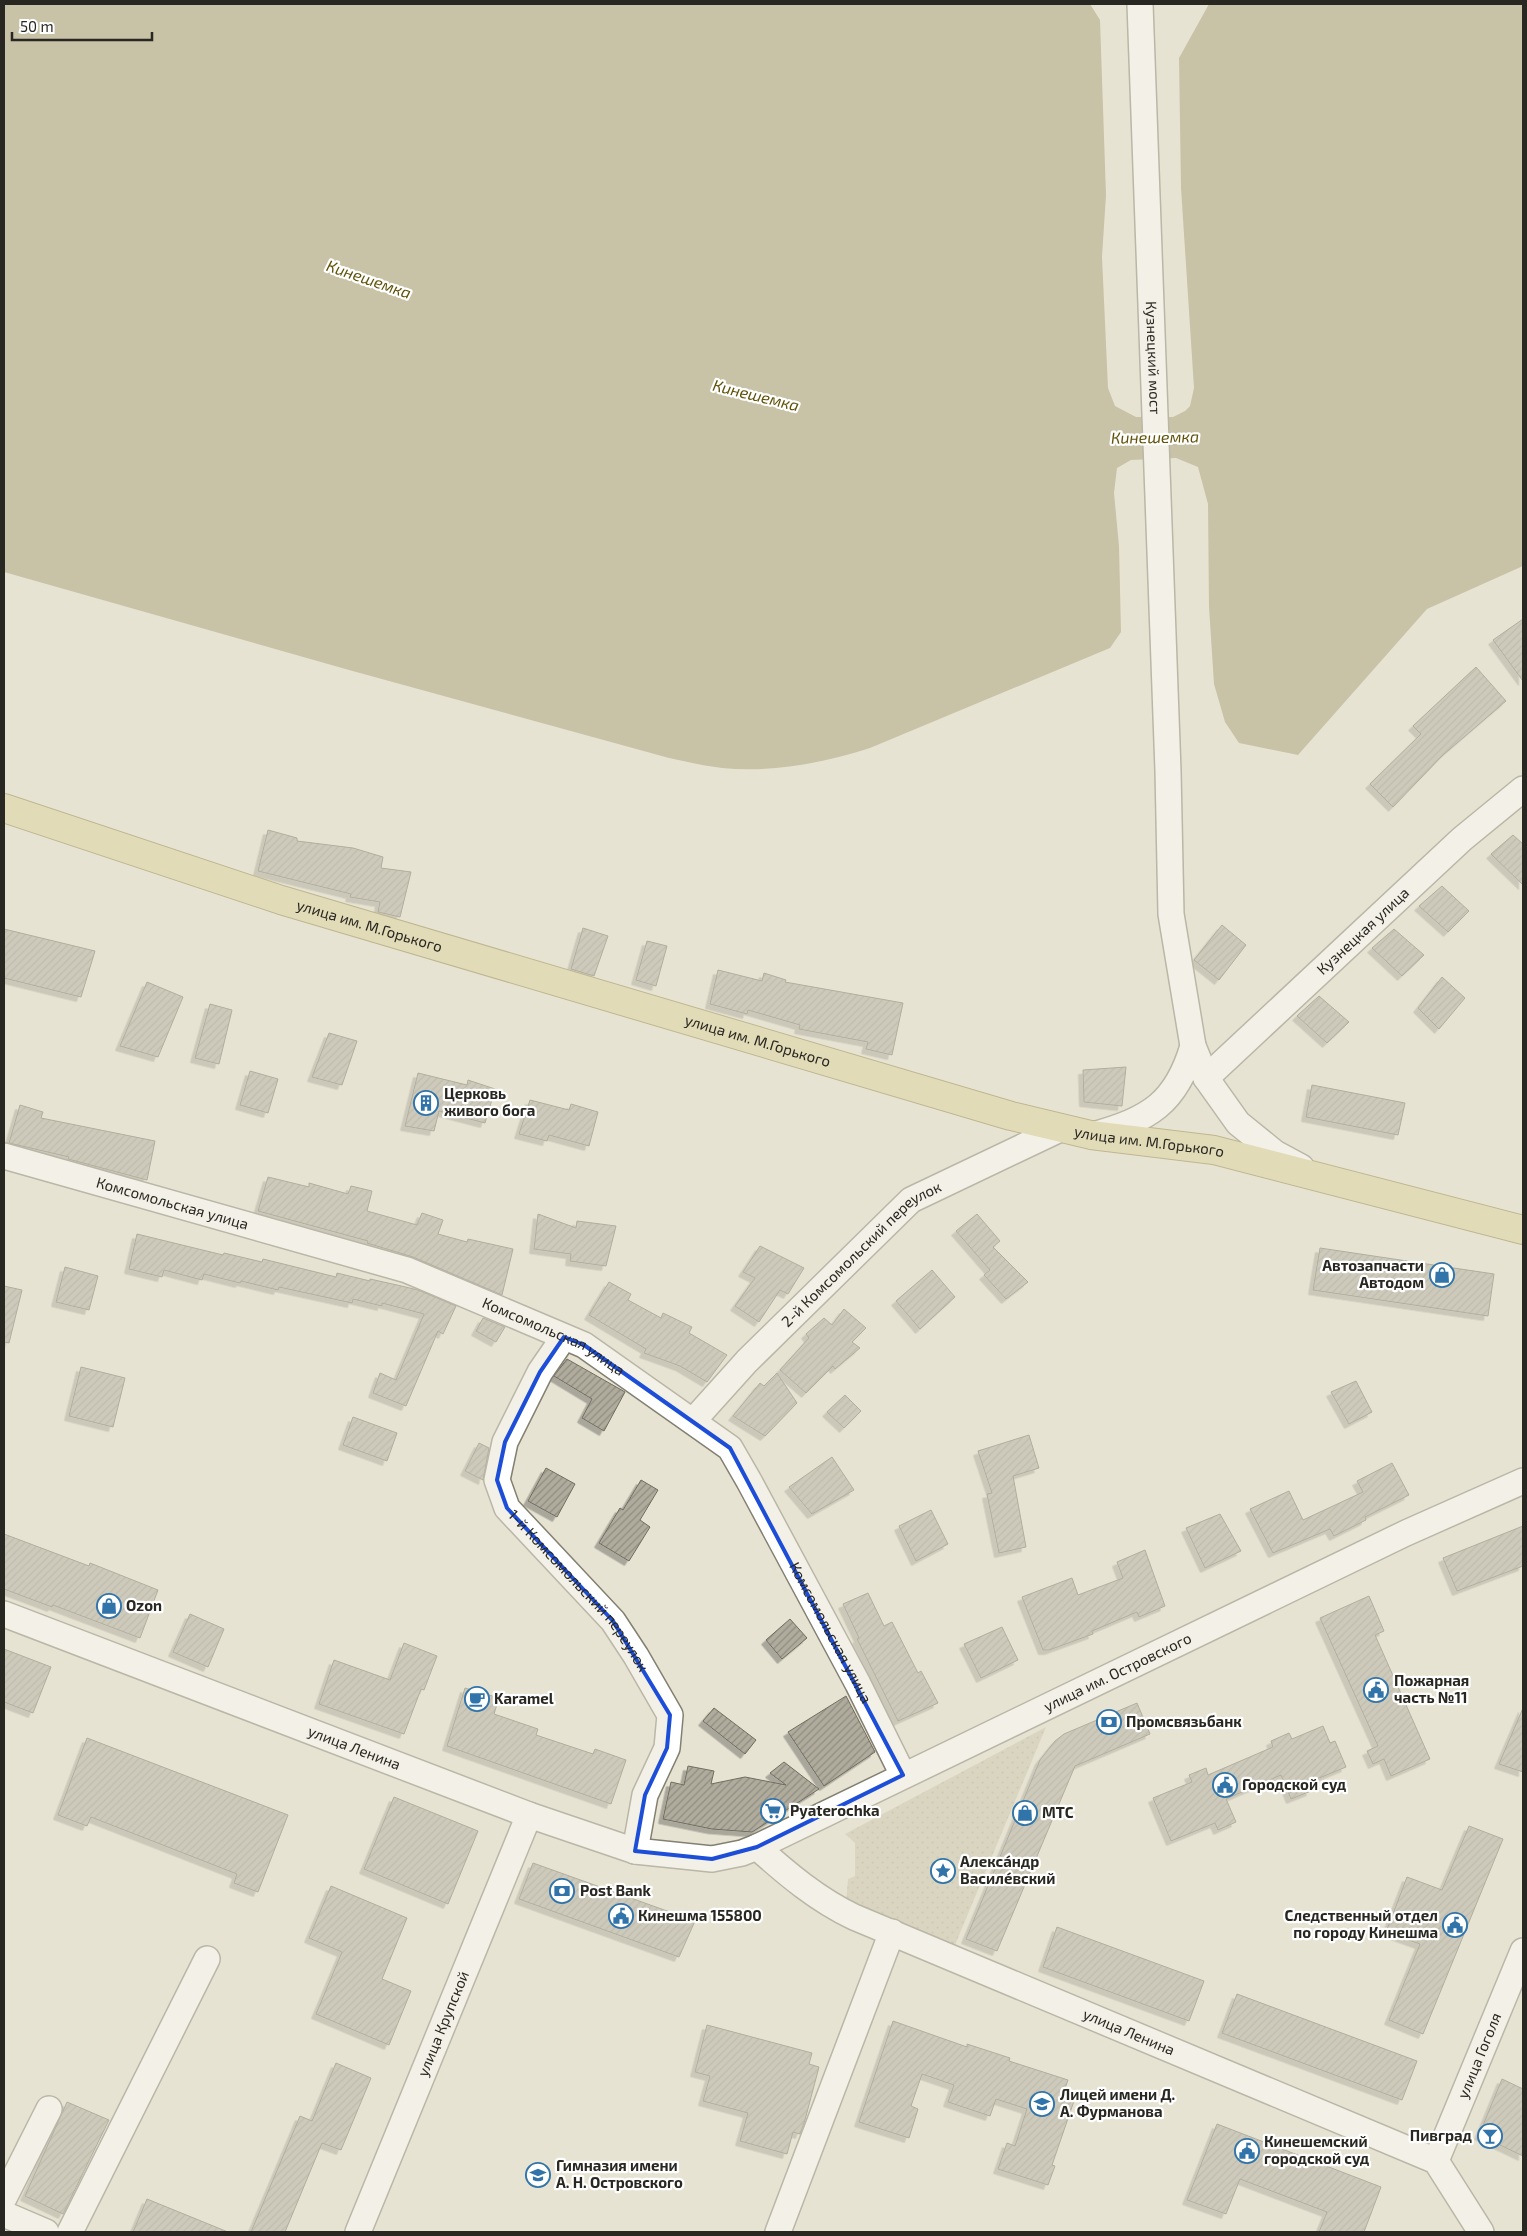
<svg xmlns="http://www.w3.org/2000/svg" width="1527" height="2236" font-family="'Exo 2',sans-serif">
	<defs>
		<pattern id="grass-dots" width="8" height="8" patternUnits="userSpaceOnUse" patternTransform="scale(1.25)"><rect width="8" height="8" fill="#cbc4a9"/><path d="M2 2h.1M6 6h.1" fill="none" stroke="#aea891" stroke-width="1.8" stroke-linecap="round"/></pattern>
		<pattern id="building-hatch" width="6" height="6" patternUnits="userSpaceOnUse" patternTransform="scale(1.25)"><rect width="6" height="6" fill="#b0ac9d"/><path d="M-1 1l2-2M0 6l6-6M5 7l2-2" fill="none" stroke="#8f8c80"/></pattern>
		<filter id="shadow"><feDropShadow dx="-4.5" dy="4.5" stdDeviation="0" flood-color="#0004"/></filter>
	</defs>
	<rect width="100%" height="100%" fill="#e7e3d3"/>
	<path fill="url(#grass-dots)" d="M1046,1727L955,1945L846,1904L848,1879L855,1876V1843L845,1834Z"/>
	<path fill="#a39971" d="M4,4H1090L1100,20L1106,195L1102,257L1108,388L1115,406L1136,417H1173L1185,411L1190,406L1194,388L1181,188L1179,58L1209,4H1523V566L1427,609L1298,755L1239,743L1225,722L1214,684L1209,607L1208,504L1198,467L1176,458L1131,460L1117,468L1114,493L1119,546L1121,632L1110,648L870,748C824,763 771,773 722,768C705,766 687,762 669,758L349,670L4,572Z"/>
	<path fill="url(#building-hatch)" stroke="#706d5f" filter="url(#shadow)" d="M1523,619V681L1493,640Z
		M1476,667L1506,701L1443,755L1393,807L1370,784L1421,734L1413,726Z
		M268,830L297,838V841L353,848L383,857L381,868L411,872L400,917L378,912L380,902L350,897L351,894L258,871Z
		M1513,835L1523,844V885L1491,854Z
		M1442,886L1469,911L1448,932L1419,906Z
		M1222,925L1246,945L1219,980L1194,960Z
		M583,928L608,936L594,976L571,969Z
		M4,929L95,951L81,997L4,978Z
		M1394,929L1424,955L1402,976L1372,948Z
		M647,941L667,946L656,986L636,980Z
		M718,970L762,981L764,973L786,980L785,982L903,1003L892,1055L866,1049L868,1042L799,1029L800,1025L748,1010L747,1014L710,1004Z
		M1442,977L1465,998L1439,1029L1418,1008Z
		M147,982L183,997L158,1057L120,1046Z
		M1319,996L1349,1022L1327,1043L1297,1016Z
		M210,1004L232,1010L219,1064L195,1058Z
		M329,1033L357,1041L342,1085L312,1077Z
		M1126,1067L1122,1106L1084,1102L1083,1070Z
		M250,1071L278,1079L268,1113L240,1105Z
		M418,1073L467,1085L468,1080L495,1089L485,1123L439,1111L434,1131L405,1126Z
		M1312,1085L1405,1103L1398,1135L1306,1117Z
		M530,1100L569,1110L571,1104L598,1112L589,1146L549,1135L547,1141L519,1134Z
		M20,1105L43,1112L41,1118L155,1141L147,1180L68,1159L69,1157L9,1143Z
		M268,1177L309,1187V1183L348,1194L351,1186L372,1191L367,1211L417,1225L422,1213L443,1220L438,1234L467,1242L468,1239L513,1249L502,1295L413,1257L367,1243L368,1241L258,1211Z
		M538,1214L576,1228L577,1221L616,1226L606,1266L570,1261L571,1254L534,1249Z
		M977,1214L1000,1241L993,1247L1028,1282L1006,1299L984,1275L990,1270L956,1231Z
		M137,1234L223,1255L224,1253L262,1262L263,1259L336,1277L337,1273L370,1281V1279L397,1285L418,1290L456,1306L443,1334L438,1331L406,1406L373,1393L380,1373L396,1380L424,1314L382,1303V1306L353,1299L352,1303L279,1287L278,1290L241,1281L240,1283L204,1274L202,1280L164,1270L162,1277L129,1269Z
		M760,1246L804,1268L788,1294L780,1290L759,1322L735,1306L755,1278L743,1272Z
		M1320,1248L1494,1274L1488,1316L1313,1290Z
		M65,1267L98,1276L89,1310L56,1302Z
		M932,1270L955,1297L920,1329L896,1301Z
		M609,1282L631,1294L628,1300L661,1318L663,1313L692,1327L689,1333L727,1355L707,1382L680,1366L644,1353L646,1349L589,1315Z
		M4,1286L22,1290L9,1343L4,1342Z
		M844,1309L866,1328L852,1342L860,1348L835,1369L833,1366L806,1393L780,1370L809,1338L806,1334L824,1318L832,1325Z
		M483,1318L505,1327L496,1342L476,1331Z
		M567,1359L625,1392L604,1431L582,1418L592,1399L554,1376Z
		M81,1367L125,1378L113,1427L69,1416Z
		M777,1373L797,1403L765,1436L733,1416L760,1383L764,1386Z
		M1356,1381L1372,1412L1349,1424L1331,1392Z
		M845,1395L861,1411L844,1428L827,1412Z
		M353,1417L397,1433L387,1461L343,1445Z
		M1029,1435L1039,1468L1013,1476L1026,1547L999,1553L987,1494L992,1493L978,1451Z
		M479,1443L489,1448L483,1480L465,1471Z
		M832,1457L854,1490L812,1514L789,1487Z
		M1392,1463L1409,1495L1365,1517L1366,1520L1334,1536L1330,1529L1273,1553L1250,1509L1289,1491L1303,1520L1363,1492L1357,1481Z
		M546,1468L575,1484L557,1517L528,1501Z
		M641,1480L658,1490L640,1520L650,1527L629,1561L599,1543L620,1508L623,1510Z
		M931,1510L948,1544L916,1561L899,1526Z
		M1220,1514L1241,1551L1205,1568L1186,1528Z
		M1523,1526V1566L1457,1591L1443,1558Z
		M4,1534L89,1566L90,1563L158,1590L140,1638L53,1605L52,1607L4,1589Z
		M1145,1550L1165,1606L1139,1617L1137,1612L1092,1631L1093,1634L1049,1650H1043L1022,1597L1072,1578L1078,1595L1123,1578L1117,1562Z
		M868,1593L884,1626L892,1622L918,1673L921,1671L938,1703L898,1721L857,1639L859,1638L843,1604Z
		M1369,1596L1384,1631L1375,1635L1430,1759L1391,1776L1384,1759L1373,1764L1367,1751L1378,1746L1320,1618Z
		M190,1614L224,1629L208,1667L173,1652Z
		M790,1619L807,1638L782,1659L766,1640Z
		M1002,1627L1018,1660L981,1678L964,1644Z
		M404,1643L437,1656L424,1690L421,1689L404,1734L319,1704L334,1660L390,1680Z
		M4,1649L51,1667L33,1713L4,1702Z
		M465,1688L499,1698L494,1714L538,1729L536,1735L593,1754L595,1749L626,1760L611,1804L447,1746Z
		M846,1696L875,1752L824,1786L788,1732Z
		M1137,1703L1150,1734L1075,1766L997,1951L966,1939L1040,1760L1055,1741L1064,1734Z
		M714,1708L756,1740L745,1754L703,1721Z
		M1523,1708V1772L1499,1764Z
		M1323,1726L1330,1743L1335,1741L1346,1767L1307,1783L1311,1791L1291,1799L1281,1775L1226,1799L1236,1822L1218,1830L1215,1823L1171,1841L1153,1798L1192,1782L1189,1775L1206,1768L1208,1775L1273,1747L1271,1741L1289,1733L1292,1739Z
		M87,1738L288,1815L258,1892L234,1883L237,1874L91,1817L87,1826L58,1815Z
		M784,1762L819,1789L752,1832L712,1829L663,1819L671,1782L684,1785L688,1766L714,1771L711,1784L745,1777L786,1785L770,1773Z
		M394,1797L478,1831L448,1904L364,1869Z
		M1469,1826L1503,1839L1423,2034L1389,2020L1420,1944L1386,1932L1407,1877L1442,1890Z
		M533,1863L695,1921L679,1957L519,1899Z
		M331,1886L407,1918L382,1979L411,1991L389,2045L316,2014L342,1952L309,1938Z
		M1057,1927L1204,1981L1189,2021L1043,1967Z
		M1237,1994L1417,2061L1402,2100L1222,2033Z
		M893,2021L967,2047V2044L1010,2058L1009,2061L1068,2080L1062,2097L1074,2101L1052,2165L1055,2166L1048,2185L998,2169L1007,2143L1015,2146L1027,2109L996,2099L990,2116L948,2102L954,2085L922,2074L911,2106L918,2109L909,2138L859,2122Z
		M707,2025L812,2053L809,2064L819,2067L805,2120L800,2134L793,2132L787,2154L740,2141L748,2113L703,2101L710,2076L695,2072Z
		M336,2063L371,2078L341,2150L322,2143L285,2232H251L300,2116L312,2121Z
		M1502,2079L1523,2089V2156L1479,2135Z
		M67,2102L109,2120L63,2214L25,2196Z
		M1217,2124L1381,2187L1364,2232H1319L1327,2212L1240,2179L1226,2214L1187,2200Z
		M147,2199L228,2232H133Z"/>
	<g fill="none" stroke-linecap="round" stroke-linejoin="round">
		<defs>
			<g id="minor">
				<path id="s1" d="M1140,4L1168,771L1171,914L1193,1046L1206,1078L1238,1123L1275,1153L1301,1167"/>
				<path id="s2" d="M1206,1078L1462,839L1523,789"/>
				<path d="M1093,1135C1149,1119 1176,1104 1193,1046"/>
				<path id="s3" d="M4,1156L407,1270L584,1345L730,1448L749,1481L858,1684L903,1775"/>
				<path id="s4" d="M564,1337L540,1372L505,1442L497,1480L507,1508L613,1621L636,1656L670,1715L667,1748L645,1795L635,1851"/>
				<path id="s5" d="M693,1421L747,1361L911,1200L1060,1129"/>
				<path id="s6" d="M4,1614L529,1815L635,1851L712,1859L742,1853L757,1847L1406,1533L1523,1481"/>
				<path id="s7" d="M757,1847C787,1874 818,1900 854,1917L1436,2161L1481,2232"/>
				<path id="s8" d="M1436,2161L1523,1951"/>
				<path d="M4,2198L49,2109"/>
				<path d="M4,2214L46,2232"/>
				<path d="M70,2232L207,1959"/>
				<path id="s9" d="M358,2232L529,1815"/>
				<path d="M778,2232L892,1932"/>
			</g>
			<g id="major">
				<path id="s10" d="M4,808L281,900L1011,1116L1091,1135L1214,1150L1523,1230"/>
			</g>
		</defs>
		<use href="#minor" stroke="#838071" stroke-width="28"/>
		<use href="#major" stroke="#8e8042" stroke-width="30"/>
		<use href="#minor" stroke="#fff" stroke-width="25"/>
		<use href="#major" stroke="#dcd098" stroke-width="28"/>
	</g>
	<path d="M0 0H1527V2236H0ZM564,1337L584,1345L730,1448L903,1775L757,1847L712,1859L635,1851L645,1795L667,1748L670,1715L613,1621L507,1508L497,1480L505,1442L540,1372Z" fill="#e7e3d3" fill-opacity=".55" fill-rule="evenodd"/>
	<path fill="none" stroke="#1d4ed8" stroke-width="4" stroke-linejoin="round" d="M564,1337L584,1345L730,1448L903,1775L757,1847L712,1859L635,1851L645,1795L667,1748L670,1715L613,1621L507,1508L497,1480L505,1442L540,1372Z"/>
	<defs>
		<symbol id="building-ring" viewBox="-11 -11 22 22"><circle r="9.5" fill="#fff" stroke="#3174a9" stroke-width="1.5"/><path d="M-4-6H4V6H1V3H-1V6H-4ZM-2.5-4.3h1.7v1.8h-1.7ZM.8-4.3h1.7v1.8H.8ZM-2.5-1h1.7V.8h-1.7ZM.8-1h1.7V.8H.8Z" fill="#3174a9"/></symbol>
		<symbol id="shop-ring" viewBox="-11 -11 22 22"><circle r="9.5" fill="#fff" stroke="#3174a9" stroke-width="1.5"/><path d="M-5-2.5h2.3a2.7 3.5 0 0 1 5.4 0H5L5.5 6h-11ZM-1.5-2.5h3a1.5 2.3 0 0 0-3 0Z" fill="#3174a9"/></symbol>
		<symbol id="civic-ring" viewBox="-11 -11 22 22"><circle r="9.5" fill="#fff" stroke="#3174a9" stroke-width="1.5"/><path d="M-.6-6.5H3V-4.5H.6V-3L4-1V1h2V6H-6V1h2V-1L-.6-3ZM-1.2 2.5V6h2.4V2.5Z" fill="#3174a9"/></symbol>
		<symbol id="cafe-ring" viewBox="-11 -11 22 22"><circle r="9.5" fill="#fff" stroke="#3174a9" stroke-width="1.5"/><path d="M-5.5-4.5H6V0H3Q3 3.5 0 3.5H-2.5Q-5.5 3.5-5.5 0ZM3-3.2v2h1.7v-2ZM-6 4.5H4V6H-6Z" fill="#3174a9"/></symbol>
		<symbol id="bank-ring" viewBox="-11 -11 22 22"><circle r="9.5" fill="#fff" stroke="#3174a9" stroke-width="1.5"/><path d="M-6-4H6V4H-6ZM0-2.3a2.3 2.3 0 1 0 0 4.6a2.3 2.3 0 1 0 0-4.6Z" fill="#3174a9"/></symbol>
		<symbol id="supermarket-ring" viewBox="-11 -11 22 22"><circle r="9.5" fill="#fff" stroke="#3174a9" stroke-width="1.5"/><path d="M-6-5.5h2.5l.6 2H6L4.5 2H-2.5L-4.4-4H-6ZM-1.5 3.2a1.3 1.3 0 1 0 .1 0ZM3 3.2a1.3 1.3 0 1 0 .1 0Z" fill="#3174a9"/></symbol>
		<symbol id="sight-ring" viewBox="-11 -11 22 22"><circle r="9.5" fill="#fff" stroke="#3174a9" stroke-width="1.5"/><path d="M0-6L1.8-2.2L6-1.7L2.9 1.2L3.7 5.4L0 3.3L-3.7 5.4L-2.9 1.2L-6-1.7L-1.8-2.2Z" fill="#3174a9"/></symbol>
		<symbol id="school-ring" viewBox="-11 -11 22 22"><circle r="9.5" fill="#fff" stroke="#3174a9" stroke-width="1.5"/><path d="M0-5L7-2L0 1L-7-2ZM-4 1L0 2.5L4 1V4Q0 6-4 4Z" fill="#3174a9"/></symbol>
		<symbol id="bar-ring" viewBox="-11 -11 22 22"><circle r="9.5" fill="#fff" stroke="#3174a9" stroke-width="1.5"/><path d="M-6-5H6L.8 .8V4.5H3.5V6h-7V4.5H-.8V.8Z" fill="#3174a9"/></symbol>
	</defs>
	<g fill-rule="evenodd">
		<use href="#building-ring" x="412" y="1089" width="28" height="28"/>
		<use href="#shop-ring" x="1428" y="1261" width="28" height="28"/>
		<use href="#shop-ring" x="95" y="1592" width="28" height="28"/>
		<use href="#civic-ring" x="1362" y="1676" width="28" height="28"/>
		<use href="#cafe-ring" x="463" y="1685" width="28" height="28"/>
		<use href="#bank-ring" x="1095" y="1708" width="28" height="28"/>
		<use href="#civic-ring" x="1211" y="1771" width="28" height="28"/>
		<use href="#supermarket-ring" x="759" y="1797" width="28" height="28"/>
		<use href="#shop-ring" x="1011" y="1799" width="28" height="28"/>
		<use href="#sight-ring" x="929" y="1857" width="28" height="28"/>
		<use href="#bank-ring" x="548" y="1877" width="28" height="28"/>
		<use href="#civic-ring" x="607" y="1902" width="28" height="28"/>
		<use href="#civic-ring" x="1441" y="1911" width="28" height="28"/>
		<use href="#school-ring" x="1028" y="2090" width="28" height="28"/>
		<use href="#bar-ring" x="1476" y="2122" width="28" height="28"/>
		<use href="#civic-ring" x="1233" y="2137" width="28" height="28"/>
		<use href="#school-ring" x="524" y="2161" width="28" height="28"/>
	</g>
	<g text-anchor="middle" stroke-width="4.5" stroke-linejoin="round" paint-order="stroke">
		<g font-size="15" fill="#292721" stroke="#fff">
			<text dy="5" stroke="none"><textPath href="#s1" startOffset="354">Кузнецкий мост</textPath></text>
			<text dy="5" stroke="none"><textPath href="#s10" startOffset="384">улица им. М.Горького</textPath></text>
			<text dy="5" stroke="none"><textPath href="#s2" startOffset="215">Кузнецкая улица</textPath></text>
			<text dy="5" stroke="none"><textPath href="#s10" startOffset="789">улица им. М.Горького</textPath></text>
			<text dy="5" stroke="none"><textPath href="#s10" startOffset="1194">улица им. М.Горького</textPath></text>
			<text dy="5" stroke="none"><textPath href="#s3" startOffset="175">Комсомольская улица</textPath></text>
			<text dy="5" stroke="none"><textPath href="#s5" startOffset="238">2-й Комсомольский переулок</textPath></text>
			<text dy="5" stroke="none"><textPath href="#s3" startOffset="580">Комсомольская улица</textPath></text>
			<text dy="5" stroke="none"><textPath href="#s4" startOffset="299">1-й Комсомольский переулок</textPath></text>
			<text dy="5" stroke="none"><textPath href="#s3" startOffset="1000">Комсомольская улица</textPath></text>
			<text dy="5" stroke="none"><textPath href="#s6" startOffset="1199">улица им. Островского</textPath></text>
			<text dy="5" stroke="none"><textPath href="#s6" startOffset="375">улица Ленина</textPath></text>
			<text dy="5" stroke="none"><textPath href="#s9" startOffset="225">улица Крупской</textPath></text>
			<text dy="5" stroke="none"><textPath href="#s7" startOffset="418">улица Ленина</textPath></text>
			<text dy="5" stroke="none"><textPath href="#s8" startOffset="114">улица Гоголя</textPath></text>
		</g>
		<g font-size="15" font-weight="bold" fill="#292721" stroke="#fff" text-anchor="start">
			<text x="444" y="1099">Церковь<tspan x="444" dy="17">живого бога</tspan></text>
			<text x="1424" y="1271" text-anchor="end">Автозапчасти<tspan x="1424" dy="17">Автодом</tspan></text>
			<text x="126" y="1611">Ozon</text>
			<text x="1394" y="1686">Пожарная<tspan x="1394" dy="17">часть №11</tspan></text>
			<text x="494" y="1704">Karamel</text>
			<text x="1126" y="1727">Промсвязьбанк</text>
			<text x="1242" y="1790">Городской суд</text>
			<text x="790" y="1816">Pyaterochka</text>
			<text x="1042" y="1818">МТС</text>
			<text x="960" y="1867">Алекса́ндр<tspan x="960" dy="17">Василе́вский</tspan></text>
			<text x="580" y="1896">Post Bank</text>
			<text x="638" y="1921">Кинешма 155800</text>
			<text x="1438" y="1921" text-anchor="end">Следственный отдел<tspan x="1438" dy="17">по городу Кинешма</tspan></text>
			<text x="1060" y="2100">Лицей имени Д.<tspan x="1060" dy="17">А. Фурманова</tspan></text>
			<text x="1472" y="2141" text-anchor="end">Пивград</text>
			<text x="1264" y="2147">Кинешемский<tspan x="1264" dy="17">городской суд</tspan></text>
			<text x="556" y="2171">Гимназия имени<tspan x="556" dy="17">А. Н. Островского</tspan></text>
		</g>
		<g font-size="16" font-style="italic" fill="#605106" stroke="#fff">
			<text transform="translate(369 279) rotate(19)" y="6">Кинешемка</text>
			<text transform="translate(756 395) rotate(14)" y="6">Кинешемка</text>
			<text transform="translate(1155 437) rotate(-1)" y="6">Кинешемка</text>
		</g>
	</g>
	<rect width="1527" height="2236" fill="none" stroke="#292721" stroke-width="10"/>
	<path d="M12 32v8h140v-8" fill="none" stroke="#292721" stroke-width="2.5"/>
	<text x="20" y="32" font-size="15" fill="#292721" stroke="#ffffff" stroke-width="4" paint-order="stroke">50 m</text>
</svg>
